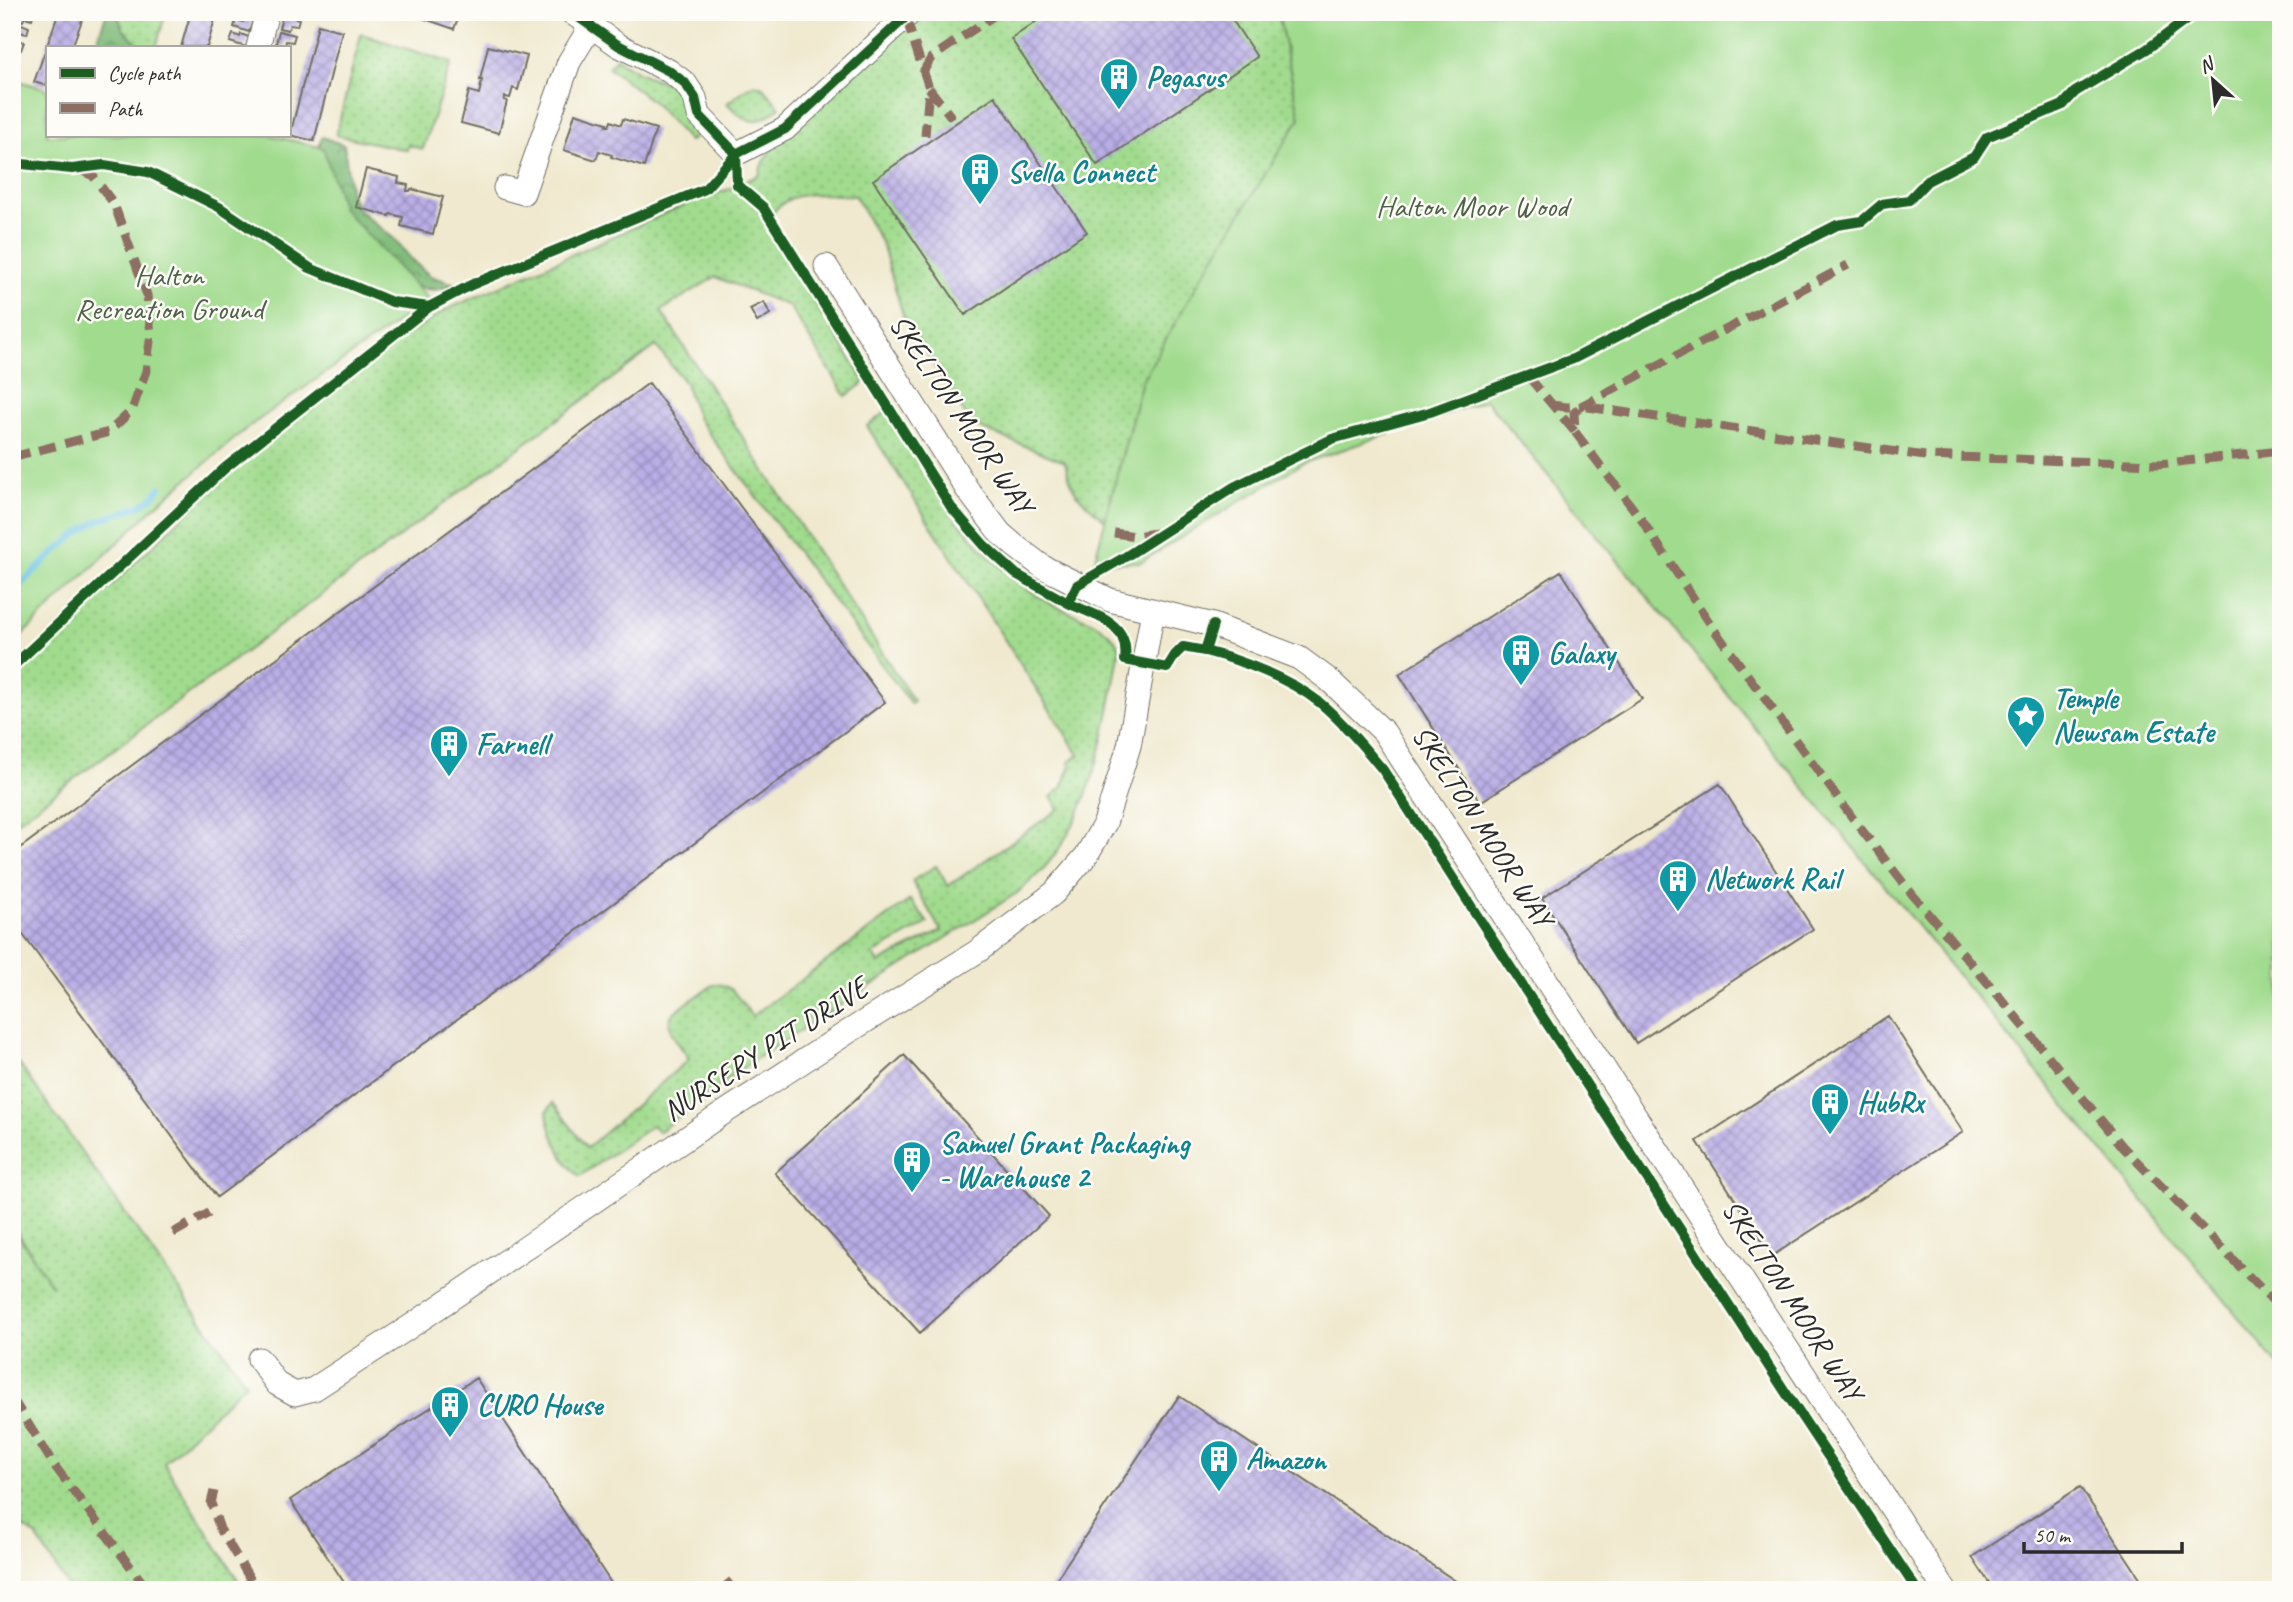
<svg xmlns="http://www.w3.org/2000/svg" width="2293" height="1602" font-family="Caveat,sans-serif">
	<defs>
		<pattern id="grass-dots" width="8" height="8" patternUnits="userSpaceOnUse" patternTransform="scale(1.75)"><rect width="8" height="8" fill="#a1db8e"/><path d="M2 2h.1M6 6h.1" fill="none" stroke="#8bbc7b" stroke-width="1.8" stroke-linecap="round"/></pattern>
		<pattern id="forest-crowns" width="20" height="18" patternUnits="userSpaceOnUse" patternTransform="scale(1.75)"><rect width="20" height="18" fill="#80bb79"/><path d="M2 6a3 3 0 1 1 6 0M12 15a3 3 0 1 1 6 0" fill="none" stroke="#699863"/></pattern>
		<pattern id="building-cross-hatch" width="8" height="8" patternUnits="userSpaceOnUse" patternTransform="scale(1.75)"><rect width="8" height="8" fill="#baaee7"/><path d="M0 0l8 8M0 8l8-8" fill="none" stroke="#978ebb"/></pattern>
	</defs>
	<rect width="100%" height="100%" fill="#fdfcf7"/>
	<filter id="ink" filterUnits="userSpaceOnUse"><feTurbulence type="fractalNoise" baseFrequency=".0143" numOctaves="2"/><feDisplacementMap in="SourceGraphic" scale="14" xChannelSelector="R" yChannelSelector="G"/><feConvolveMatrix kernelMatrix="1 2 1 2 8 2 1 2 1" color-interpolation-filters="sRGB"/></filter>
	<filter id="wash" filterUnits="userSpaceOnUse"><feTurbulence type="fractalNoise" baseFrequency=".00686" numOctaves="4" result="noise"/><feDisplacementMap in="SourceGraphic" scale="28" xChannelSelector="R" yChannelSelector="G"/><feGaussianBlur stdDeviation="1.57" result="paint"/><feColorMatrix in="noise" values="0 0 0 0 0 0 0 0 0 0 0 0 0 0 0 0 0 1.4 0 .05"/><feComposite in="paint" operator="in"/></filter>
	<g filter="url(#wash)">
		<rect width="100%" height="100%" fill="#f0e9cf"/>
		<path fill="url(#grass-dots)" stroke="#66835c" stroke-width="2" d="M107,12H166L156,47H95Z
			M921,12H1278L1300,118L1142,381L1105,520C1079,498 1073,496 1065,462L972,425L904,318L882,244L855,196C820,194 784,186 766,224L865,382L846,396L789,306L715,277L661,311L914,702L911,704L698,419L685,383L656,346L12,825V674L50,644L232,470L383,350L446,310L698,199L730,189L759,175L761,167L773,147Z
			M361,34L451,63L423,149L408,145L407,150L336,135Z
			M616,58C624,63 632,68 640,73C653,80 670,80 678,93C687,108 683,118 695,133V138L689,141L652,101L608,67Z
			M755,84L763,87L780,107C755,126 749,126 727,103L747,88Z
			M886,412C923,468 957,530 1009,575C1021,584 1035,595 1049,603C1077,618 1101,618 1120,647C1109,719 1094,812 1044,868C1036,877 1026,885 1017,893L751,1062L658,1132L653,1125L580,1176C564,1167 548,1129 547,1111L553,1103L587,1148L689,1059C681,1045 662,1029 673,1013L713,985C732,981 741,1003 752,1016L910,900L928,923L873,954L879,963L941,931L912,881L936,866L948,886L1059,809L1051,797L1062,788L1071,766L1069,762L1079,755L867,426Z
			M12,1054L246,1383L164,1463L244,1590H70L36,1536L12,1520V1226L52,1287L12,1223Z"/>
		<path fill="url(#forest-crowns)" stroke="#567352" stroke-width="2" d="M107,12H117L122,28L141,47H95Z
			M269,135L319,147L322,137L344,145L351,196L359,210L394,239L412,260L430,276L455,284C440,290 431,292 416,286Z"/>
		<path fill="#a1db8e" stroke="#66835c" stroke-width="2" d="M1278,12H2281V1369L1486,400L1301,464L1141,562L1094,563L1142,381L1201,278L1300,118Z
			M12,79L47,89V135H269L323,148L343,209L429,300L247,428L159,503L12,645Z"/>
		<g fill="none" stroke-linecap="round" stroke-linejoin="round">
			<path stroke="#68c2e6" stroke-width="6" d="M12,588L15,590C38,568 72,533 100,520C121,511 149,509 160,487"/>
		</g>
		<g id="blocks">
			<path fill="url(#building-cross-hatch)" d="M17,12H34L32,19L25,17L23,21L15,18Z
				M59,12H85L72,47H47V86L34,82Z
				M191,12H217L207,47H181Z
				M405,12H460L454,29Z
				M1050,12H1227L1257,57L1097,165L1011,39Z
				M283,15L299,19L297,26L290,25L288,30L279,28Z
				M245,17L253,20L249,32L234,27L236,20L243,22Z
				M14,21L29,27L27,34L20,32L18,36L12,34Z
				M318,25L342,31L314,141L290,135Z
				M279,31L295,35L293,42L286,41L285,46L276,44Z
				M233,34L240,37L241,34L249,37L246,47L230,42Z
				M12,38L24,42L21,50L14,47L12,52Z
				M488,46L527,56L518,90L513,88L510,98L505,97L504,100L507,101L499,133L461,123L469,91L479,94L482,80H480Z
				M995,96L1087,232L965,315L873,180Z
				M575,113L607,123L606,126H609L611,121L621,125L623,119L656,129L644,167L611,157L612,155L599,151L596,160L564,150Z
				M366,169L399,177L398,183L408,185L407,191H410L411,189L443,197L433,234L401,226L403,217L390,214L389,216L356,207Z
				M764,302L770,314L757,322L750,309Z
				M649,383L885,702L217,1197L12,920V854Z
				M1561,571L1642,699L1480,802L1399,674Z
				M1720,784L1813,929L1636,1043L1542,898Z
				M1888,1016L1963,1132L1772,1256L1697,1141Z
				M904,1055L1049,1216L920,1333L775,1173Z
				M476,1378L613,1586L607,1590H349L290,1500Z
				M1179,1396L1469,1590H1049Z
				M2080,1487L2148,1590H1994L1972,1557Z"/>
		</g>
	</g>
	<g filter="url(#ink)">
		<use href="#blocks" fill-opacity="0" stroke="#706e64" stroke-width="2"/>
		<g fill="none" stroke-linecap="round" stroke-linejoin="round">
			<defs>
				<path id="minor" d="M571,12L618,45L669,71L685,83L695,98L699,115L736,154L785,129L911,12
					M258,47L267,12
					M505,188L523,193L569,62L591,26
					M826,266L967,489L1000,533L1015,546L1043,567L1110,600L1213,625L1299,658L1329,680L1384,732L1945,1590
					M259,1359L277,1384L295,1394L314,1389L408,1328L719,1116L848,1032L978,951L1054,893L1086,856L1105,823L1129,746L1153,610"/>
			</defs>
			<use href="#minor" stroke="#706e64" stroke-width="25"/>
			<use href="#minor" stroke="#fff" stroke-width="23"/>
			<path stroke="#8d6e63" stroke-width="9" stroke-dasharray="18 9" stroke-linecap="butt" d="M906,18L929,88L925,136
				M923,72L931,58L999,12
				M929,88L952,118
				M1528,376L1575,432L1574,413L1581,406L1925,456L2158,464L2281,451
				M1552,405L1565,407L1581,406L1848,265
				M1575,432L1641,519L1713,628L1857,824L1912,894L1993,989L2123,1147L2281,1309
				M12,457L109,432L132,410L146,371L151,334L147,295L114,204L93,176L80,170
				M1114,533L1135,536L1156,533
				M173,1233L209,1213
				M12,1398L54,1465L148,1590
				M214,1491L211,1503L220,1529L257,1590
				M721,1590L732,1581"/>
			<defs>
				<path id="cycleway" d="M571,12L618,45L669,71L685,83L695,98L699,115L736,154
					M736,154L737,185L763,207L951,507L984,545L1016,574L1068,603L1077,585L1125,557L1234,487L1332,439L1430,412L1573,359L1837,225L1862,221L1882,204L1909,200L1927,181L1974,157L1987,137L2063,105L2075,92L2147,49L2197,12
					M12,163L72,169L104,165L148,172L219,207L310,268L392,302L429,307
					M1068,603C1096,616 1130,622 1125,660L1167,668L1175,655L1183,647L1205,651
					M1213,625L1205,651C1241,660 1290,679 1319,702C1343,722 1363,746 1383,770L1784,1390L1917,1590
					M12,667L225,468L429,307L471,285L705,189L736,154L785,129L911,12"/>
			</defs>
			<use href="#cycleway" stroke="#fdfcf7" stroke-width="15"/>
			<use href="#cycleway" stroke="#1b5e20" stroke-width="10"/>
		</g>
	</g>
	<defs>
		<symbol id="building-pin" viewBox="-11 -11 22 30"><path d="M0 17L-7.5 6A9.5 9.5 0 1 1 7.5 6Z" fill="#0f9aa8" stroke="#fdfcf7"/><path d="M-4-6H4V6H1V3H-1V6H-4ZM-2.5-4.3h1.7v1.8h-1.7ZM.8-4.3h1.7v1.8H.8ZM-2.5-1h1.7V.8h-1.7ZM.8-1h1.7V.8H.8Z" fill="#fff"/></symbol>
		<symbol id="sight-pin" viewBox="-11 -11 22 30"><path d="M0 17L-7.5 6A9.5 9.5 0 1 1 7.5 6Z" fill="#0f9aa8" stroke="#fdfcf7"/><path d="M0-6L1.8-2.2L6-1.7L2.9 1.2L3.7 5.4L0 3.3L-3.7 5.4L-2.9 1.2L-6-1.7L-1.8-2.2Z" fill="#fff"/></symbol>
	</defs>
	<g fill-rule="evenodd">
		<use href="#building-pin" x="1097" y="55" width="44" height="60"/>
		<use href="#building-pin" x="958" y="150" width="44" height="60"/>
		<use href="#building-pin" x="1499" y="631" width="44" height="60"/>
		<use href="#sight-pin" x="2004" y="693" width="44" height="60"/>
		<use href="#building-pin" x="427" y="722" width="44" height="60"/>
		<use href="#building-pin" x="1656" y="857" width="44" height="60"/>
		<use href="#building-pin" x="1808" y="1080" width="44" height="60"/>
		<use href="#building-pin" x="890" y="1138" width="44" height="60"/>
		<use href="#building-pin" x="428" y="1383" width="44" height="60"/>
		<use href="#building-pin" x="1197" y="1437" width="44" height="60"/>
	</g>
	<g text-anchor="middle" stroke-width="5" stroke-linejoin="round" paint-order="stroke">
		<g font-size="30" font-weight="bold" fill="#0d838f" stroke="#fdfcf7" text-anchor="start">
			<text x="1146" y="87">Pegasus</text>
			<text x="1007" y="182">Svella Connect</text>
			<text x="1548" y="663">Galaxy</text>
			<text x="2053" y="708">Temple<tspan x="2053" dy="34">Newsam Estate</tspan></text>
			<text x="476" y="754">Farnell</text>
			<text x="1705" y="889">Network Rail</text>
			<text x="1857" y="1112">HubRx</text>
			<text x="939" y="1153">Samuel Grant Packaging<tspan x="939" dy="34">- Warehouse 2</tspan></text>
			<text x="477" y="1415">CURO House</text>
			<text x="1246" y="1469">Amazon</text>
		</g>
		<g font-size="30" fill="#4e6049" stroke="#fdfcf7">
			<text x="1472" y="216">Halton Moor Wood</text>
			<text x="169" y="285">Halton<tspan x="169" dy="34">Recreation Ground</tspan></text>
		</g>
		<g font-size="30" fill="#2b2b2b" stroke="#fdfcf7">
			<text transform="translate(962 414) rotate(56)" y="10">SKELTON MOOR WAY</text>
			<text transform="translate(1483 826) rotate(57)" y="10">SKELTON MOOR WAY</text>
			<text transform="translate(765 1049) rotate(-33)" y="10">NURSERY PIT DRIVE</text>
			<text transform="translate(1793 1300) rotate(57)" y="10">SKELTON MOOR WAY</text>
		</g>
	</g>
	<rect width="2293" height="1602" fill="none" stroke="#fdfcf7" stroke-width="42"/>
	<rect x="46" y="46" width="245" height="91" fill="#fdfcf7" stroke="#a9a8a5" stroke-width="2"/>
	<rect x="60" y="68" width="35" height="10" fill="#1b5e20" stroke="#a9a8a5" stroke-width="2"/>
	<text x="108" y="80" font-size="21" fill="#2b2b2b">Cycle path</text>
	<rect x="60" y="103" width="35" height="10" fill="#8d6e63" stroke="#a9a8a5" stroke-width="2"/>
	<text x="108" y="116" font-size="21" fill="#2b2b2b">Path</text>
	<g transform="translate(2213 80) rotate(333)" stroke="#fdfcf7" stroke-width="5" paint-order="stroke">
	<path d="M0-5L12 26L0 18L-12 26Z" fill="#2b2b2b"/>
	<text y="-10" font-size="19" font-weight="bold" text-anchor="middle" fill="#2b2b2b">N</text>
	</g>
	<path d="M2024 1542v10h158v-10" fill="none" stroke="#2b2b2b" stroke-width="3.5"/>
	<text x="2034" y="1542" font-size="21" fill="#2b2b2b" stroke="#fdfcf7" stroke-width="5" paint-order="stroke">50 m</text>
</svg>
